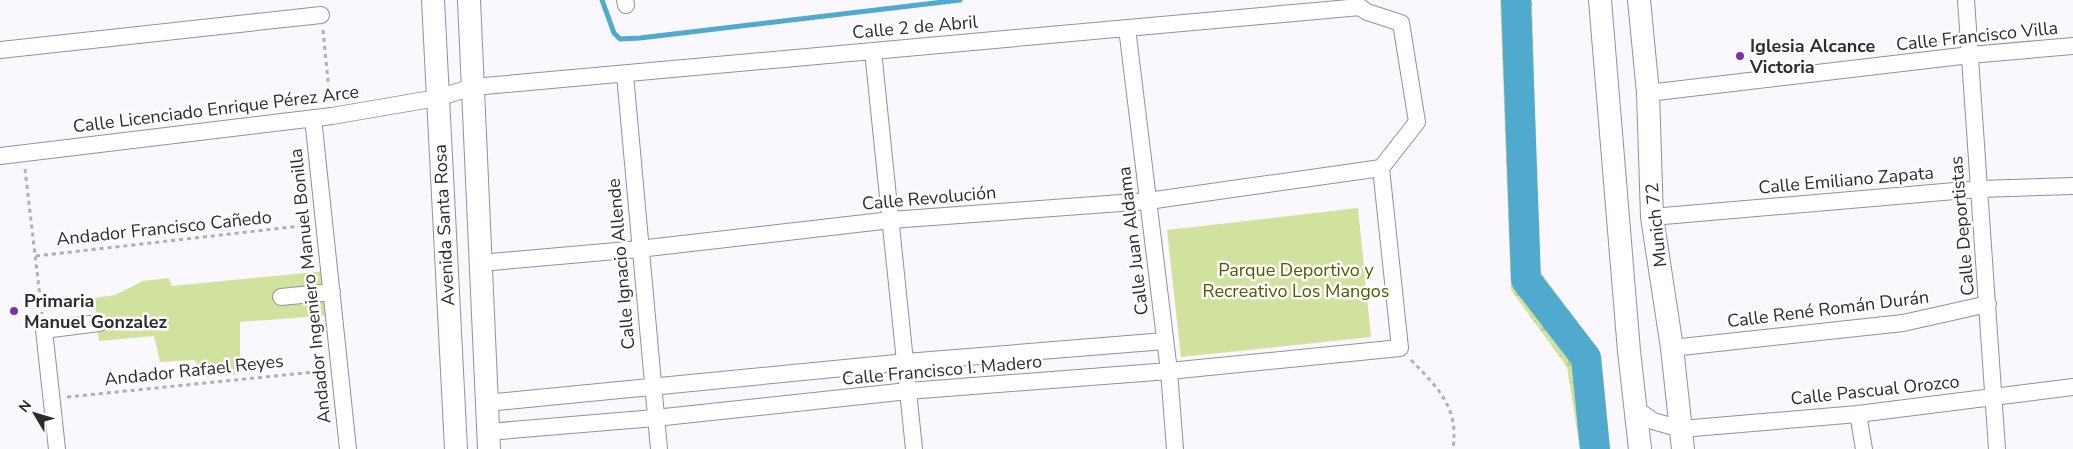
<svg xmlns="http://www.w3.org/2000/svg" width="2073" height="449" font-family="'Nunito Sans',sans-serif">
	<defs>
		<pattern id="wetland-marsh" width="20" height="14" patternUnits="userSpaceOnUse" patternTransform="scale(1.25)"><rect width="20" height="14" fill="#d1e19e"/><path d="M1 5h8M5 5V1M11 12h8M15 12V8" fill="none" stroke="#b4c188"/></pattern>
	</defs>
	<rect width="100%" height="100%" fill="#fbf7ff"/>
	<path fill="#d1e19e" d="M1358,208L1371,337L1181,357L1167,230Z
		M327,271L332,315L240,322V374L203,377L195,360L160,362L154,336L99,341L94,298L115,295L143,281L169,278L172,286Z"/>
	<path fill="url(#wetland-marsh)" d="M1500,0H1532L1539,270L1601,353L1610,449H1580L1567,367L1511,290Z"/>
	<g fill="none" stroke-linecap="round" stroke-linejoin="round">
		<path stroke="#50aacd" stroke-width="5" d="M602,0L614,33L620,39L640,38L960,0"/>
		<path stroke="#50aacd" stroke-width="30" d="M1516,0L1526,280L1586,358L1595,449"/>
		<defs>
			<path id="minor" d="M625,0L626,5
				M1966,0L1997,449
				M1127,28L1169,371L1175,449
				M0,50L321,15
				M873,51L914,449
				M625,75L659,449
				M1648,93L1970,55L2073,46
				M313,118L348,449
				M0,156L332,116L437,98L473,87L1360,7L1367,12L1401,23L1417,122L1381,168L1400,348L1169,371L908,391L655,418L488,432
				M1652,217L1978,189L2073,186
				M480,263L639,249L891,220L1148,201L1381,168
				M281,297L332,292
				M1672,348L1903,323L1988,304
				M486,403L906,362L1165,341
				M1635,408L1653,421L1681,429L1858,414L2073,387
				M1858,414L1864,449
				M57,449L44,330L99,323"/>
			<path id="secondary" d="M433,0L456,449
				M469,0L489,449
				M1600,0L1629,351L1640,449
				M1639,0L1648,93L1652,217L1672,348L1683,449"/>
		</defs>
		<use href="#minor" stroke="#939097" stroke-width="18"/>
		<use href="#secondary" stroke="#939097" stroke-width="24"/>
		<path stroke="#b1aeb4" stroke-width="3" stroke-dasharray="4 4" stroke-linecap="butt" d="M323,30L330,101
			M25,169L42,314
			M36,256L309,225
			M1411,360C1438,388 1459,407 1453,449
			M67,397L324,371"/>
		<use href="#minor" stroke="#fff" stroke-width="16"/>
		<use href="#secondary" stroke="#fff" stroke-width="22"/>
	</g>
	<g fill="#7d32a4" stroke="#fff" stroke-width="2">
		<circle cx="1740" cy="56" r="5"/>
		<circle cx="14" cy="311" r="5"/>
	</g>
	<g text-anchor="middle" stroke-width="5" stroke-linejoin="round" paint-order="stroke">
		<g font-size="18" fill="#2c2b2d" stroke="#fff">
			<text transform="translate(915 27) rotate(-5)" y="6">Calle 2 de Abril</text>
			<text transform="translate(1977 36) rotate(-6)" y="6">Calle Francisco Villa</text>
			<text transform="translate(216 109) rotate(-7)" y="6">Calle Licenciado Enrique Pérez Arce</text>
			<text transform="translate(1846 180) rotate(-5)" y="6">Calle Emiliano Zapata</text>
			<text transform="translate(929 198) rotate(-5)" y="6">Calle Revolución</text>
			<text transform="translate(444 225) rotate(-93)" y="6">Avenida Santa Rosa</text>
			<text transform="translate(1656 225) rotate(-96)" y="6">Munich 72</text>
			<text transform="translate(1962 226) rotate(-95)" y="6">Calle Deportistas</text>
			<text transform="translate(164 228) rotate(-6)" y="6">Andador Francisco Cañedo</text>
			<text transform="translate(1133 241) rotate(-97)" y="6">Calle Juan Aldama</text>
			<text transform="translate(621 264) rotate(-95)" y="6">Calle Ignacio Allende</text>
			<text transform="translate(310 286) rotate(-96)" y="6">Andador Ingeniero Manuel Bonilla</text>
			<text transform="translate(1828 309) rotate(-7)" y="6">Calle René Román Durán</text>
			<text transform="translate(194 370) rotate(-6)" y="6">Andador Rafael Reyes</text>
			<text transform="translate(942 370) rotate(-5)" y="6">Calle Francisco I. Madero</text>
			<text transform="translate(1875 390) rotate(-6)" y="6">Calle Pascual Orozco</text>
		</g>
		<g font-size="18" font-weight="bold" fill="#2c2b2d" stroke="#fff" text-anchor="start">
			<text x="1750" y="52">Iglesia Alcance<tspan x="1750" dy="21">Victoria</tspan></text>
			<text x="24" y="307">Primaria<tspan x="24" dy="21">Manuel Gonzalez</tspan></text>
		</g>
		<g font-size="18" fill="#4c5a00" stroke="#fff">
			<text x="1296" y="276">Parque Deportivo y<tspan x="1296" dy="21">Recreativo Los Mangos</tspan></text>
		</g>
	</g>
	<g transform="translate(35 414) rotate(308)" stroke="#ffffff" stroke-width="4" paint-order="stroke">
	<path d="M0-4L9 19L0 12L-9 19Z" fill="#2c2b2d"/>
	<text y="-8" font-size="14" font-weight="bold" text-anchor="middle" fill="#2c2b2d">N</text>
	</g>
</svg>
